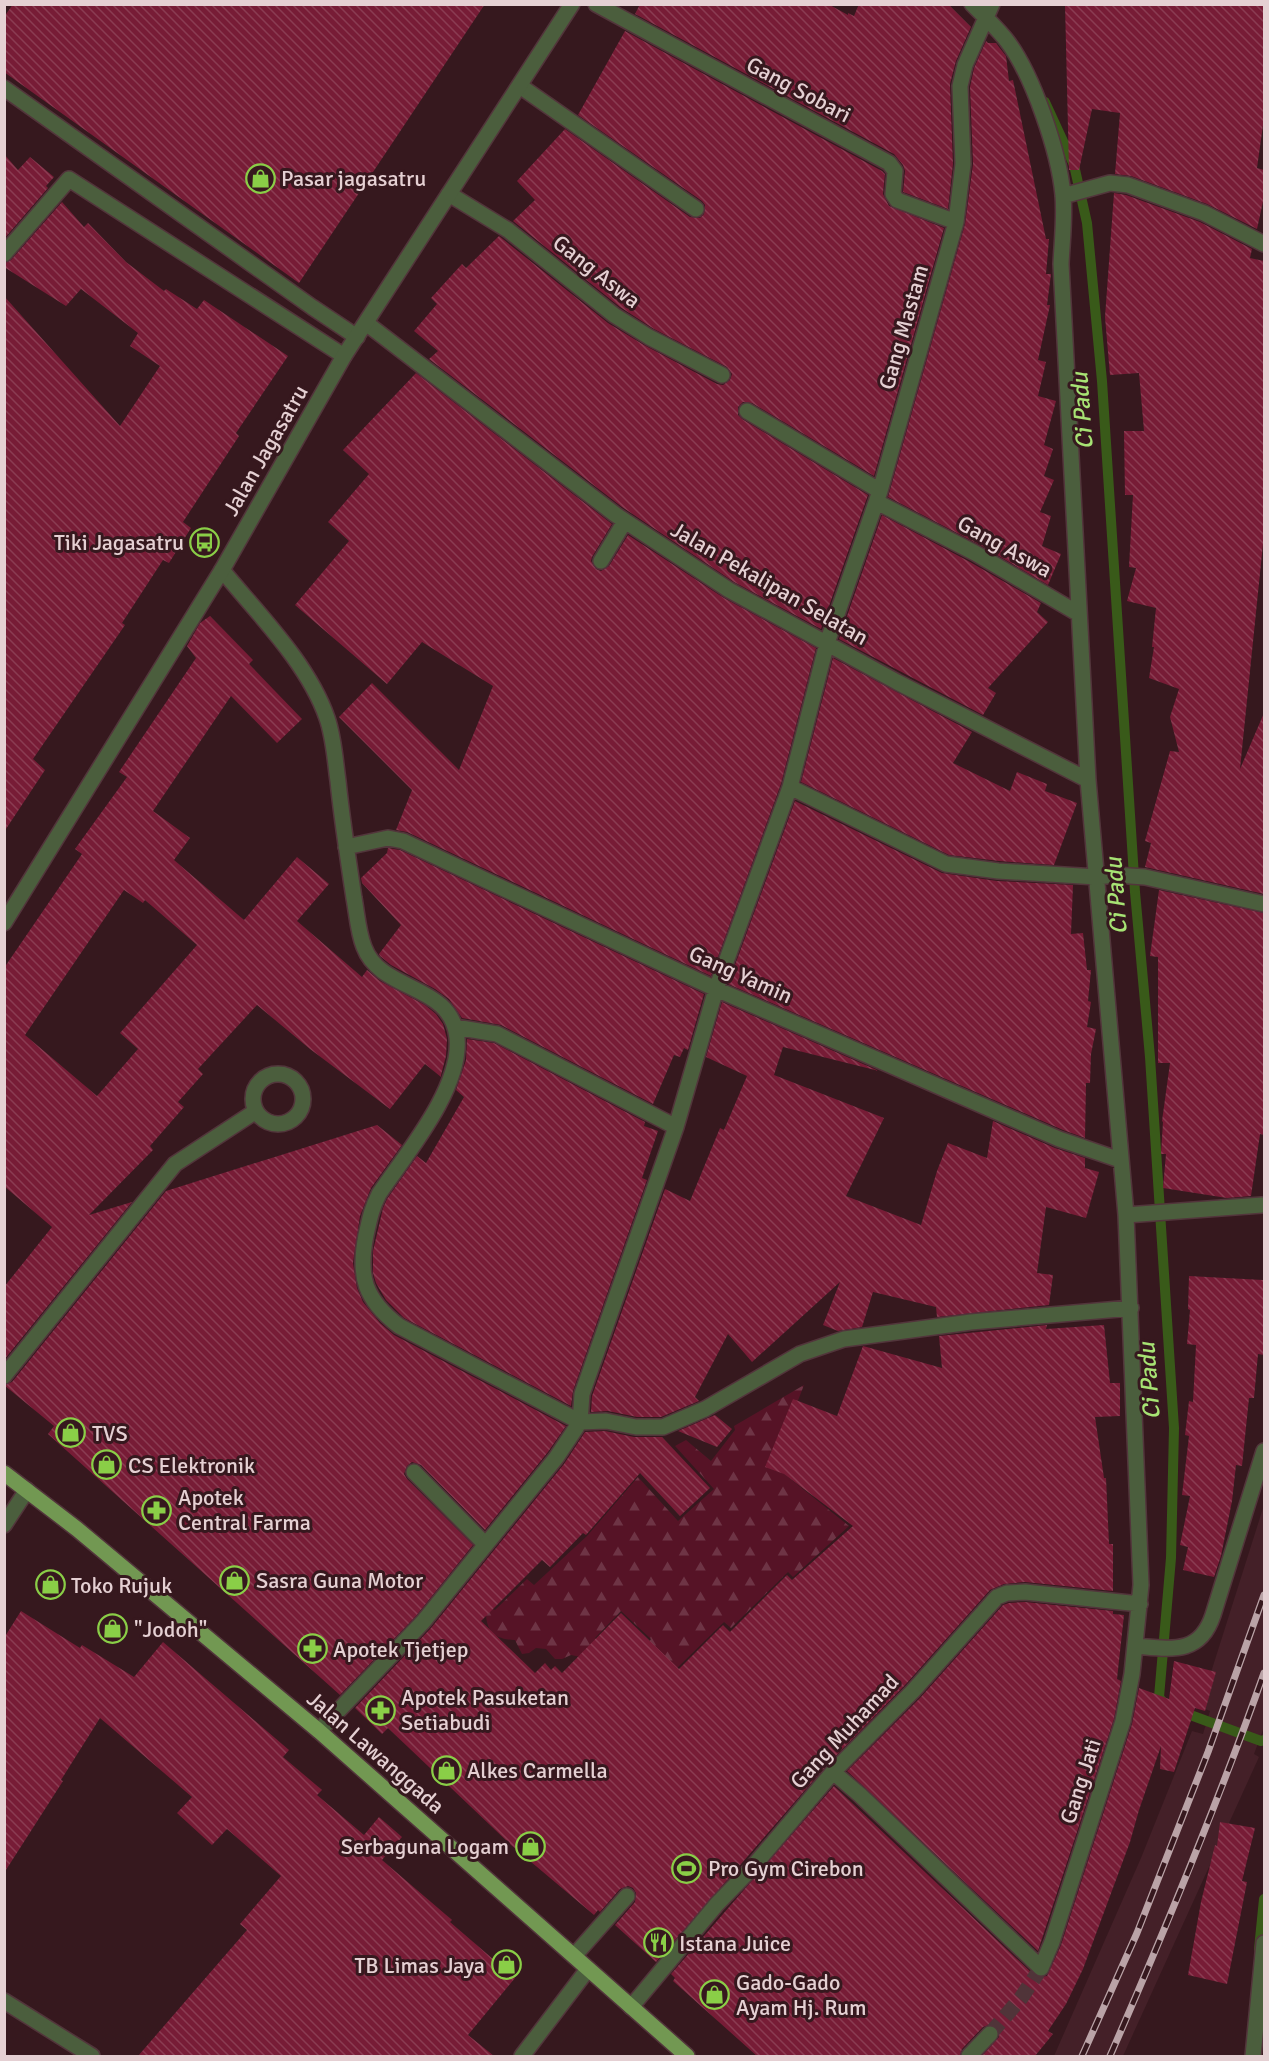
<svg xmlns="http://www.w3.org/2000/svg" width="1269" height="2061" font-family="Signika,sans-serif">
	<defs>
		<pattern id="forest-firs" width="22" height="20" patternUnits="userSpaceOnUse" patternTransform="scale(1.5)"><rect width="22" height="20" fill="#561326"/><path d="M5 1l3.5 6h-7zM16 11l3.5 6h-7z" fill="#6e3445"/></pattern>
		<pattern id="building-back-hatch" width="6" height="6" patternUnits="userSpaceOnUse" patternTransform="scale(1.5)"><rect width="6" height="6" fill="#771c36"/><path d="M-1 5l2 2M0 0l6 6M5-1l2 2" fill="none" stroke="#8a3c52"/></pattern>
	</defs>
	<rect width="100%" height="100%" fill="#36181e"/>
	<path fill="#442028" d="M1264,1505V1727L1254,1754L1259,1757L1123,2056H1054L1141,1858L1192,1731L1203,1734L1210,1711L1200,1707Z"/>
	<path fill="url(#forest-firs)" d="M804,1385L773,1465L849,1526L793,1577L788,1572L731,1628L724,1622L674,1671L647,1645L651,1639L621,1611L595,1638L624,1666L571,1655L562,1659H555L546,1649L536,1648L529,1653L522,1654L515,1640C492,1639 485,1630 486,1606L495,1610L527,1579L534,1585L587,1536L638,1477L678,1521L714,1489L675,1446L686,1440L711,1461L735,1430L734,1426Z"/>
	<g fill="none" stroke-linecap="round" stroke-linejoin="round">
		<path stroke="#395a19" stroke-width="10" d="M1045,102L1074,165L1087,223L1102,381L1135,892L1150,1057L1174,1428L1171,1558L1159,1697L1166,1706L1261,1741L1264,1740
			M1259,1949L1264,1899"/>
	</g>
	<path fill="url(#building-back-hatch)" fill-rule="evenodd" d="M13,4H485L299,283L4,72V17Z
		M640,4H828L848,15V13L854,16L859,4H948L971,27L956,61L950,84L953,164L948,209L903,192L905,171L903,165L894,154L635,14Z
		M1065,4H1264V118L1257,168L1264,170V197L1257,229L1207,204L1131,176L1115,174L1120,113L1092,109L1079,170H1069Z
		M625,31L882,171L885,174L883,194L889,206L944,228L874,476L752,403L743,402L738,407V415L742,419L868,495L821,629L734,582L622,507L429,359L438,351L414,331L437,304L431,298L462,264L466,268L499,236L608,323L644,345L717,384L723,385L730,380L732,374L727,367L654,329L620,307L513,221L535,200L517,181L565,129L690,217L700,218L704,214L705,205L702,201L578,115Z
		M986,41L988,43H996L999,47L1006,56L1009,81L1013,80L1046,239H1049L1046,274H1051L1047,305H1050L1038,360L1046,362L1038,396L1056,401L1044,445L1053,449L1044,476L1054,480L1040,512L1051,516L1042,546L1061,554L1048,585L980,545L888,497L965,224L973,164L970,87L974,68Z
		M4,154L18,170L30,157L54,177L46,186L48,188L4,239Z
		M1114,193L1126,195L1200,222L1252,249L1250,258L1264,261V534L1240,769L1264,713V894L1145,867L1151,843L1145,841L1170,751L1179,752L1170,717L1179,689L1149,678L1154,647H1152L1156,608L1127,601L1136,568L1129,567L1133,495H1125L1124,431H1144L1139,373L1110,375L1105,317Z
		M62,202L84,227L88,223L126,262L164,291L166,289L197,309L204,300L288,356L236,433L239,436L183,522L191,528L169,563L163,560L122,623L125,625L33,759L45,770L4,832V296L120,426L160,366L130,346L138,333L81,289L66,306L4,267V263L11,260Z
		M416,373L612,524L592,557L591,561L596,569L601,571L609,566L628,535L724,598L816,648L781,784L711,976L407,832L396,830L412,790L339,717L372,683L459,770L493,686L422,642L387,684L295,605L349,541L328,522L369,474L343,450Z
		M882,515L970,562L1041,603L1037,612L1048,622L988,688L996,693L983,715L839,639Z
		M210,616L253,660L249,664L302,719L277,743L231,696L153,811L190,838L174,860L244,920L297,857L329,884L297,921L362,977L367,970L380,981L425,1005L436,1014L443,1024L447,1039L446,1056L441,1075V1077L425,1064L390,1109L310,1049L257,1005L198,1069L203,1074L178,1102L184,1107L150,1146L153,1150L89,1215L132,1202L4,1360V1287L52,1227L4,1186V968L82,854L75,849L127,777L119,772L196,658L187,646L200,623ZM124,890L143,903L145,900L197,945L120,1033L138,1049L97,1096L25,1035Z
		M833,658L972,732L953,763L1010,791L1017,772L1047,784L1045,791L1077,803L1054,865L999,861L949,855L801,782Z
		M795,801L942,873L997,881L1073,885L1071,934L1083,933L1087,970H1091L1088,1001L1091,1002L1087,1027L1096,1029L1091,1054L1090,1083H1086L1085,1138L1063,1130L728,984Z
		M388,848L400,850L704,994L688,1050L684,1048L680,1057L674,1055L653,1104L501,1025L462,1018L449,999L435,989L391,965L380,956L379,954L401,925L362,883L361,878L387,853Z
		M1159,890L1264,913V1135L1260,1134L1251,1196L1227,1198L1163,1188L1166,1154H1161L1163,1122L1162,1121L1170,1063H1158V957L1150,956Z
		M722,1002L879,1071L783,1047L774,1075L884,1118L846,1196L921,1225L937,1171L948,1143L987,1158L993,1121L1055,1148L1085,1158V1168L1099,1172L1086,1218L1046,1207L1037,1273L1053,1275L1049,1305L937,1317L936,1307L873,1292L862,1327L838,1331L823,1325L840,1282L752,1362L728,1334L695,1397L699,1401L661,1417H637L608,1411L591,1412L592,1396L665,1189L690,1201L720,1128L724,1130L747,1076L706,1057Z
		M467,1039L494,1043L645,1122L644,1126L658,1131L642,1178L647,1180L573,1391L571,1406L404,1318L386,1300L376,1283L373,1273V1251L383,1208L387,1199L417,1156L426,1163L464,1097L456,1090L466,1060Z
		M377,1125L402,1145L371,1188L360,1216L353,1263L357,1288L363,1302L380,1323L394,1335L566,1426L548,1452L485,1530L421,1465L412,1462L407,1466L404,1474L407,1479L473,1545L416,1616L340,1695L48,1434L54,1426L4,1385L12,1382L166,1191Z
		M1189,1276L1263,1280L1264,1283V1355L1258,1354L1254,1398H1249L1242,1466L1236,1465L1232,1501L1221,1556L1214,1577L1183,1570L1188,1547L1180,1545L1190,1496L1182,1495L1189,1436L1185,1435L1189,1401L1193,1402L1196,1345L1187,1344L1190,1310L1188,1309Z
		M1047,1325L1046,1329L1104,1325L1110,1383H1120V1416L1095,1417L1104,1478H1106L1109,1544H1113V1591L1025,1582L1004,1584L990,1590L906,1684L826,1766L656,1962L615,1925L635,1902L636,1893L633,1888L628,1886L620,1889L600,1912L598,1910L594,1915L511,1845L388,1728L382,1734L355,1708L431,1628L564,1464L585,1432L605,1431L634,1437H662L710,1488L680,1516L640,1473L586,1535L583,1533L550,1567L542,1560L481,1621L535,1673L545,1663L551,1670L555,1666L562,1673L621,1613L679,1669L723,1625L730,1632L787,1575L792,1580L853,1526L784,1474L765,1467L793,1399L837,1416L863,1346L942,1368L939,1336Z
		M715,1415L732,1429L717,1447L678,1431Z
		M1025,1602L1113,1611V1614L1124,1615L1117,1679L1121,1681L1114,1719L1038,1951L847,1771L920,1698L1003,1605L1009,1603Z
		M21,1611L80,1648L82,1645L134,1677L163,1642L289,1750L283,1757L322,1790L317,1795L364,1835L379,1817L402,1837L382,1860L452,1920L450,1922L515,1978L468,2035L494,2056H138L247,1930L240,1924L281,1876L227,1829L212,1845L177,1813L192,1797L100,1718L61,1780L63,1781L4,1873V1638Z
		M1174,1661L1216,1672L1205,1711L1195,1708L1174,1772L1160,1769L1161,1746L1139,1810L1130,1842L1083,1969L1066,2004L1048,2031L1053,2034L1035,2056H982L999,2037V2031L992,2024L983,2027L962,2049L960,2056H757L673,1981L675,1978L671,1974L834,1786L1034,1975L1039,1977L1047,1976L1061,1945L1132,1724L1139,1688L1169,1699Z
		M1220,1822L1255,1828L1242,1881L1247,1882L1227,1984L1188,1975L1201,1902L1215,1845L1217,1846Z"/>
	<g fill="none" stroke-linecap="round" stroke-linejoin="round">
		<path stroke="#503439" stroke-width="15" stroke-dasharray="15 8" stroke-linecap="butt" d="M990,2034L1021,1998L1041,1968"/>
		<defs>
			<path id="service" d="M4,88L312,307L357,337
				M253 1099a25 25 0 1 1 50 0a25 25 0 1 1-50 0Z
				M4,1376L175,1164L256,1111
				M414,1472L485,1544
				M574,1956L627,1896"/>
			<path id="minor" d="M596,4L889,163L895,171L893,194L897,200L956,222
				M520,86L696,209
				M449,194L508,230L614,315L649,337L722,375
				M1063,196L1110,183L1128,185L1204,213L1264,244
				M4,254L69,179L344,356
				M366,323L616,515L729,590L897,682L1088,780
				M747,411L880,491
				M877,502L975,553L1079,614
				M601,561L625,521
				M222,570C258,614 308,663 327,718C334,738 335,760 338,781C342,820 348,859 354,898C357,914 358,932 364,947C381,993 452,983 457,1038C462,1088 406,1154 379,1194C371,1210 370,1218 366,1235C358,1276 364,1299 399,1326L580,1422L606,1421L636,1427H663L705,1409L800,1354L844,1339L971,1322L1131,1308
				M790,787L946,864L998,871L1097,877L1115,875L1145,877L1264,904
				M346,847L388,838L403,841L716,989L1059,1139L1120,1160
				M455,1027L497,1034L676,1127
				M1126,1215L1262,1205
				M4,1525L27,1490
				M1136,1646C1171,1649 1200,1655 1213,1615L1264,1451
				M319,1731L423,1622L556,1458L580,1422L582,1394L676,1127L716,989L790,787L827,643L880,491L956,222L963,164L960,86L965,65L992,4
				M833,1772L860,1795L1041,1968L1052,1942L1123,1721L1132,1674L1141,1585L1126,1215L1088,780L1061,264C1062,242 1065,218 1063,195C1059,152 1033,75 1007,41C997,28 984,16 972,4
				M4,2001L92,2056
				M631,2007L717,1904L750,1870L833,1772L913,1691L997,1597L1007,1593L1025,1592L1140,1604
				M522,2056L588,1969
				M969,2056L990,2034
				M1253,2056L1264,1943"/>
			<path id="tertiary" d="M4,923L222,570L344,356L572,4"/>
			<path id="primary" d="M4,1473L77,1529L319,1731L687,2056"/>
		</defs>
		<use href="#service" stroke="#52353b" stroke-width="18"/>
		<use href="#minor" stroke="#52353b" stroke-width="18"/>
		<use href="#tertiary" stroke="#52353b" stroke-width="18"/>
		<use href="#primary" stroke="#52353b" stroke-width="18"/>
		<use href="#service" stroke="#4b5e3d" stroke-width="15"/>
		<use href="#minor" stroke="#4b5e3d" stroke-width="15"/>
		<use href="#tertiary" stroke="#4b5e3d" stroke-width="15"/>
		<use href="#primary" stroke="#729852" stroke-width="15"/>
		<defs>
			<path id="rail" d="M1082,2056L1137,1933L1208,1752L1264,1595
				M1110,2056C1165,1930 1218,1803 1264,1673"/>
		</defs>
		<use href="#rail" stroke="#baa3a7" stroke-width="7"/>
		<use href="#rail" stroke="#36181e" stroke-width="4.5" stroke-dasharray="14" stroke-linecap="butt"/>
	</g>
	<defs>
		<symbol id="shop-ring" viewBox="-11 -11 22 22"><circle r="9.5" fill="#36181e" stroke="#8ace47" stroke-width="1.5"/><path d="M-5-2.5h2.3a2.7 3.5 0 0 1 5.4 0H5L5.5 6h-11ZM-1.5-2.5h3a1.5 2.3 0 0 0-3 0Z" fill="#8ace47"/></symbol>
		<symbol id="bus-ring" viewBox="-11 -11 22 22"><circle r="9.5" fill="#36181e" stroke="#8ace47" stroke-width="1.5"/><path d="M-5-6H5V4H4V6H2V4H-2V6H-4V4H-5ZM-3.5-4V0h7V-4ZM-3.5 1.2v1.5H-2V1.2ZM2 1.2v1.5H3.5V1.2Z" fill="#8ace47"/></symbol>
		<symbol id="pharmacy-ring" viewBox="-11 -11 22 22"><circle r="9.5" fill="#36181e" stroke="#8ace47" stroke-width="1.5"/><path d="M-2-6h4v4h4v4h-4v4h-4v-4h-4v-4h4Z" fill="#8ace47"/></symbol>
		<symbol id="stadium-ring" viewBox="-11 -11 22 22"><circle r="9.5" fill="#36181e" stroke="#8ace47" stroke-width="1.5"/><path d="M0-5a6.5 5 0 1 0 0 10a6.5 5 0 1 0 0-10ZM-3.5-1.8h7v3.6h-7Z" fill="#8ace47"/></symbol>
		<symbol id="restaurant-ring" viewBox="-11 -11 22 22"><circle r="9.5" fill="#36181e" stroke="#8ace47" stroke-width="1.5"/><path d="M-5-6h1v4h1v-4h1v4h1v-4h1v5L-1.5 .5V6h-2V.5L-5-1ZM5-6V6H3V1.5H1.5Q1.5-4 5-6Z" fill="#8ace47"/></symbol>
	</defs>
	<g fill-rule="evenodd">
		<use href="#shop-ring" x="244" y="162" width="33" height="33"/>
		<use href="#bus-ring" x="188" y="526" width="33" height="33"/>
		<use href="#shop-ring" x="54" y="1416" width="33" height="33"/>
		<use href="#shop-ring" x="90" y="1448" width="33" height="33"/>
		<use href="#pharmacy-ring" x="140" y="1494" width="33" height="33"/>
		<use href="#shop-ring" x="218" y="1564" width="33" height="33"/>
		<use href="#shop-ring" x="34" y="1568" width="33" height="33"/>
		<use href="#shop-ring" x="96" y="1612" width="33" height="33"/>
		<use href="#pharmacy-ring" x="296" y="1632" width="33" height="33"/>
		<use href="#pharmacy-ring" x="364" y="1694" width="33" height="33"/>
		<use href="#shop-ring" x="430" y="1754" width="33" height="33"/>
		<use href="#shop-ring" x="514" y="1830" width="33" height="33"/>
		<use href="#stadium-ring" x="670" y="1852" width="33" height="33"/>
		<use href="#restaurant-ring" x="642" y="1926" width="33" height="33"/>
		<use href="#shop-ring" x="490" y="1948" width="33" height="33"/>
		<use href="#shop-ring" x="698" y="1978" width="33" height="33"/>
	</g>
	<g text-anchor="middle" stroke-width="6" stroke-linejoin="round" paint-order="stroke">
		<g font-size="22" fill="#e5d0d3" stroke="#36181e">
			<text transform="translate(799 89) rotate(28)" y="8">Gang Sobari</text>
			<text transform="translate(597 271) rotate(38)" y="8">Gang Aswa</text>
			<text transform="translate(903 327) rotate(-74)" y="8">Gang Mastam</text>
			<text transform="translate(265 450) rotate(-60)" y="8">Jalan Jagasatru</text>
			<text transform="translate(1005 546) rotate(29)" y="8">Gang Aswa</text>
			<text transform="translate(770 583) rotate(30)" y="8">Jalan Pekalipan Selatan</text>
			<text transform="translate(741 974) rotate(24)" y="8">Gang Yamin</text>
			<text transform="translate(844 1731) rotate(-47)" y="8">Gang Muhamad</text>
			<text transform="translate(376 1752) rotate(41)" y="8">Jalan Lawanggada</text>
			<text transform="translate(1080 1781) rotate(-72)" y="8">Gang Jati</text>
		</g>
		<g font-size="22" fill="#e5d0d3" stroke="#36181e" text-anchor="start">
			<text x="281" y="186">Pasar jagasatru</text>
			<text x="184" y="550" text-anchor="end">Tiki Jagasatru</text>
			<text x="92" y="1441">TVS</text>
			<text x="128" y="1473">CS Elektronik</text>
			<text x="178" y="1505">Apotek<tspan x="178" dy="25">Central Farma</tspan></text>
			<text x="256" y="1588">Sasra Guna Motor</text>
			<text x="71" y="1593">Toko Rujuk</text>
			<text x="134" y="1637">"Jodoh"</text>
			<text x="333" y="1657">Apotek Tjetjep</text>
			<text x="401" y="1705">Apotek Pasuketan<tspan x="401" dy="25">Setiabudi</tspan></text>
			<text x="467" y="1778">Alkes Carmella</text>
			<text x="509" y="1854" text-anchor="end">Serbaguna Logam</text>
			<text x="708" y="1876">Pro Gym Cirebon</text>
			<text x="679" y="1951">Istana Juice</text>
			<text x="485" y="1973" text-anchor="end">TB Limas Jaya</text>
			<text x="736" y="1990">Gado-Gado<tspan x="736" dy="25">Ayam Hj. Rum</tspan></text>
		</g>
		<g font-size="24" font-style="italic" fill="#a7e374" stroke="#36181e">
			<text transform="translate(1082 411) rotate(-94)" y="8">Ci Padu</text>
			<text transform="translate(1116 896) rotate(-94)" y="8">Ci Padu</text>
			<text transform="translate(1149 1381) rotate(-94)" y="8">Ci Padu</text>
		</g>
	</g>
	<rect width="1269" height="2061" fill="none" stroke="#e5d0d3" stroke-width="12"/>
</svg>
